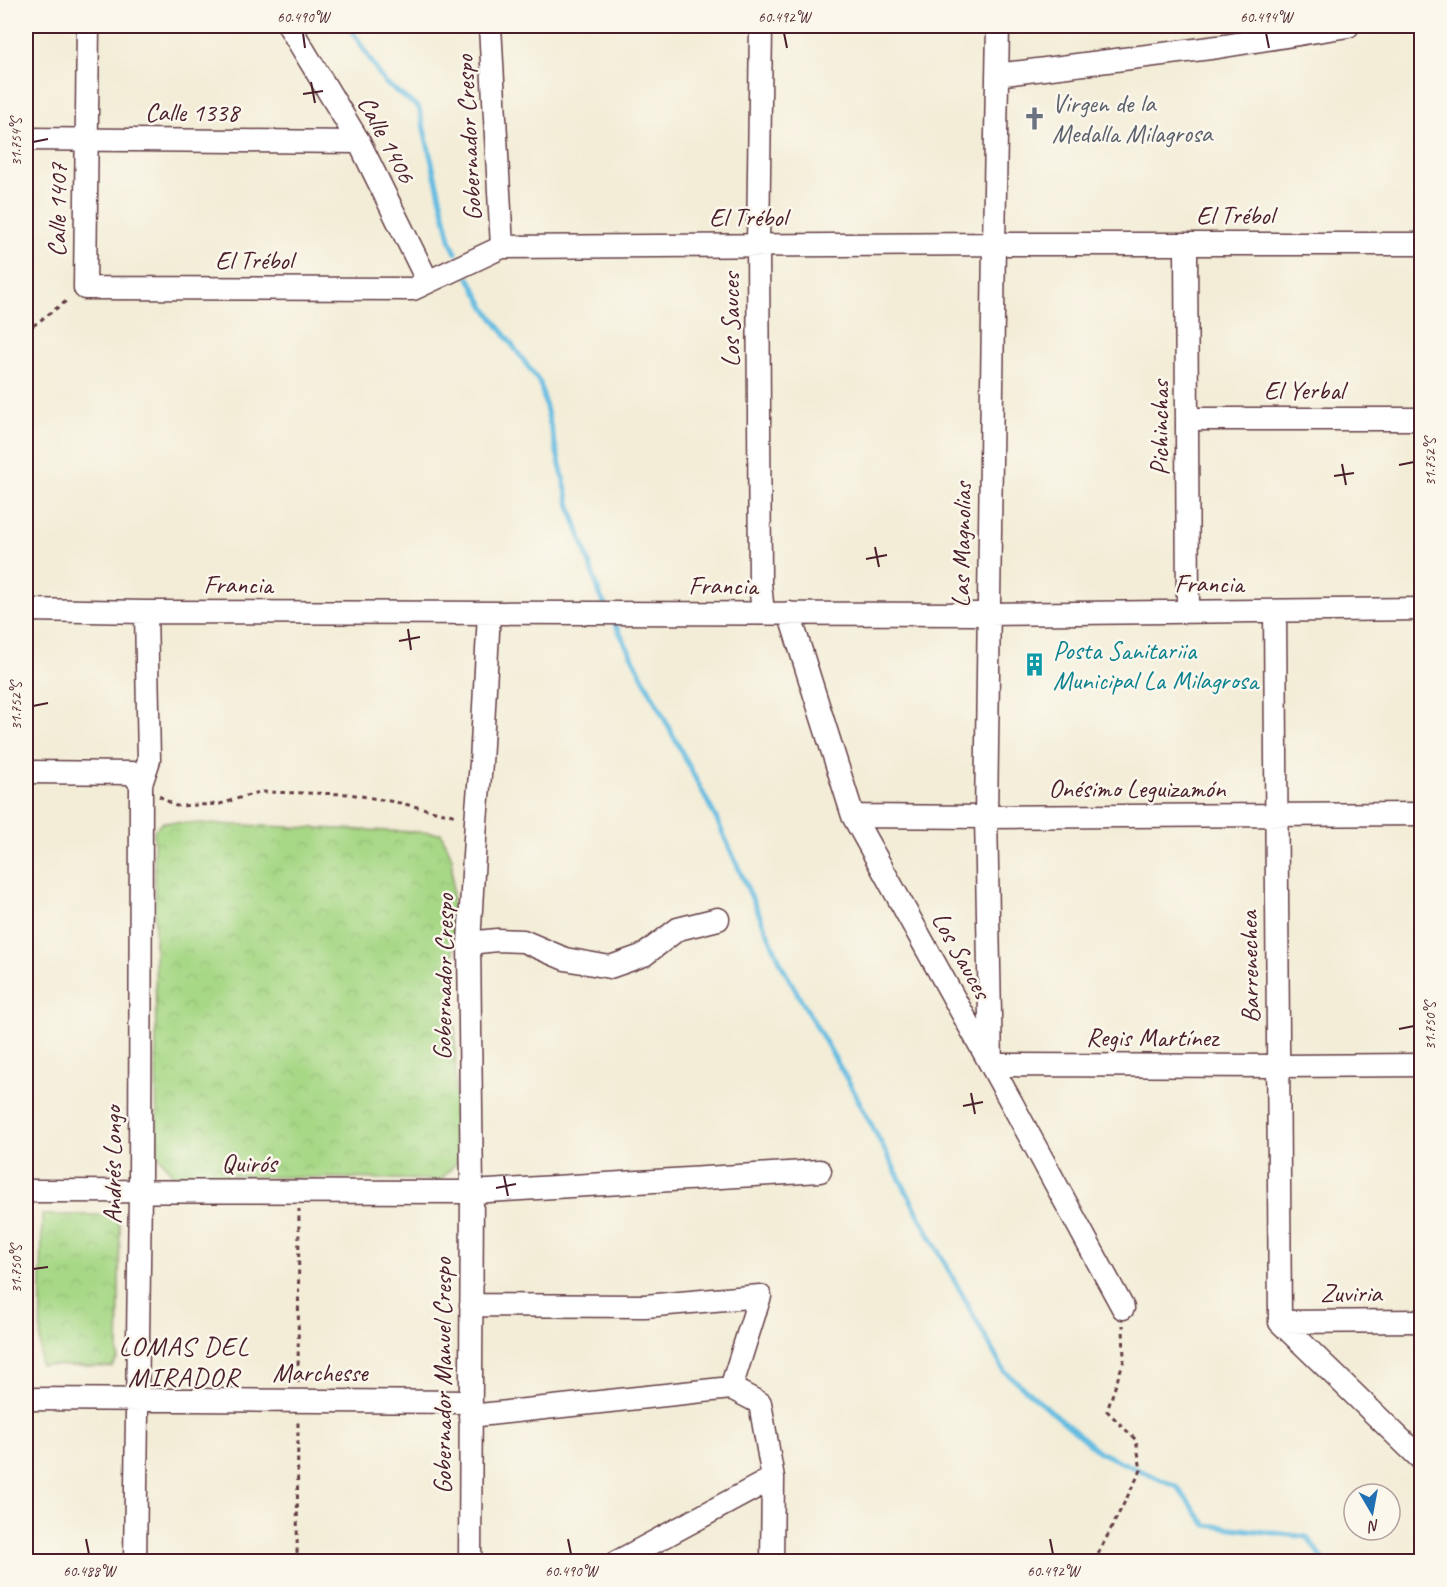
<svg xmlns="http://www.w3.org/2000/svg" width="1447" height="1587" font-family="Caveat,sans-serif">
	<defs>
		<pattern id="park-crowns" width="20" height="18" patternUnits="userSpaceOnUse" patternTransform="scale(1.5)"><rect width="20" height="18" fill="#a7d886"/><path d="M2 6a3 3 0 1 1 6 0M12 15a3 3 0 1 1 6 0" fill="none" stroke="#91b974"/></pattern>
	</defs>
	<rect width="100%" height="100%" fill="#fbf7ec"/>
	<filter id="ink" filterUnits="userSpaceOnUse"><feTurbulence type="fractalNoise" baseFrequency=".0167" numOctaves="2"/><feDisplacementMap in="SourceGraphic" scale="12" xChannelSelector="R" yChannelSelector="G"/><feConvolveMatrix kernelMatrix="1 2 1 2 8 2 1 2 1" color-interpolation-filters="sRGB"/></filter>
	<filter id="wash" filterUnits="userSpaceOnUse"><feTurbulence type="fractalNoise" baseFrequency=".008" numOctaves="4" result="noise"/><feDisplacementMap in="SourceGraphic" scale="24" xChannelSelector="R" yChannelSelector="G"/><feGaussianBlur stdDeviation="1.35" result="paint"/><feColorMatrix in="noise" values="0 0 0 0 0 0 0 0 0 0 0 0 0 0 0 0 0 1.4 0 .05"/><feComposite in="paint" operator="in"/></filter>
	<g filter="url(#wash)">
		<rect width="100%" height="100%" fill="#f3edd7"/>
		<path fill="url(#park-crowns)" stroke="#787c58" stroke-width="1.5" d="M163,822L441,833L452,858L457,1162L441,1180L173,1175L157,1154L154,830Z
			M42,1215H114L120,1226L118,1358L112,1367L40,1365Z"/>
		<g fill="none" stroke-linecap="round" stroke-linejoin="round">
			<path stroke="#64bce1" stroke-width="5" d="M349,26L385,83L419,108L451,243L456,253
				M469,278L486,309L540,383L570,506L601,598L606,607
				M612,618L717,820L784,970L852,1088L930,1236L1004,1371L1099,1452L1177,1487L1206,1525L1307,1537L1325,1562"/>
		</g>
	</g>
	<g filter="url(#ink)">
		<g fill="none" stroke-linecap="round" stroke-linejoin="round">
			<defs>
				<path id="minor" d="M88,26L85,288L413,289L502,247L994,244H1422
					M289,26L359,142L428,282
					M490,26L502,247
					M761,26L758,246L760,583L763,613
					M998,26L994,244L986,817L991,1065L1279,1066L1422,1065
					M997,75L1218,47L1348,26
					M26,139L359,142
					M1186,244L1188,611
					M1187,419H1422
					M26,610L146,612L989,614L1422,609
					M1275,611L1280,1322
					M789,613L853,816L991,1065L1123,1308
					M26,772L132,773L141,784
					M853,816L986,817L1422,814
					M469,943L497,940L523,941L565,959L610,967L644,955L678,929L718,919
					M26,1191L472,1192L820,1171
					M471,1305L645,1306L760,1296L731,1388
					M1280,1322L1422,1460
					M1280,1322L1422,1321
					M26,1399L470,1402
					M470,1416L731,1388L760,1403L773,1478L772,1562
					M135,1562L140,1191L141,784L149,760L146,612
					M470,1562L472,1192L469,943L476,821L481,763L489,613
					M617,1562L773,1478"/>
			</defs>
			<use href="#minor" stroke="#633e45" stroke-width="25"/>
			<path stroke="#633e45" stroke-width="3" stroke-dasharray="4.5 4.5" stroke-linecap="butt" d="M26,331L69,299
				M159,796L176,806L220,804L259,792L350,794L400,803L457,816
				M298,1383L299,1209
				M297,1562L298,1419
				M1094,1562L1141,1470L1136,1440L1107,1411L1124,1360L1123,1325"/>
			<use href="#minor" stroke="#fff" stroke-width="22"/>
		</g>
	</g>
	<path fill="none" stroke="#4a1f2b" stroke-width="2" d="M303,33L305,48M784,33L787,48M1266,33L1269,48M311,82L315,103M303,94L323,91M33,142L48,139M1342,464L1346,485M1399,465L1414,462M1334,476L1354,473M875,547L879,567M866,559L887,555M408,629L411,650M399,641L420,637M33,706L48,703M1399,1029L1414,1026M971,1093L975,1114M963,1106L983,1102M504,1176L508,1196M496,1188L516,1184M33,1269L48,1267M86,1539L89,1554M568,1539L571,1554M1050,1539L1053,1554"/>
	<defs>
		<symbol id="church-bare" viewBox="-9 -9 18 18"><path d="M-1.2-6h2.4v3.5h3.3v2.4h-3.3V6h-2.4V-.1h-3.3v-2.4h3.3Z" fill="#6b7280" stroke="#fbf7ec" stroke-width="2.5" paint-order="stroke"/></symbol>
		<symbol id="building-bare" viewBox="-9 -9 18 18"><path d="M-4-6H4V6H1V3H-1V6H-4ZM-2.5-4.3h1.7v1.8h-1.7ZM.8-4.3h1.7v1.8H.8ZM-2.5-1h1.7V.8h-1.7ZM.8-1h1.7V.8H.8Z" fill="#0f9aa8" stroke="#fbf7ec" stroke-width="2.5" paint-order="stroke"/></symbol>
	</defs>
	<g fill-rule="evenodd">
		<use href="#church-bare" x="1018" y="102" width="33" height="33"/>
		<use href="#building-bare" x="1018" y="648" width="33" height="33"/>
	</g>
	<g text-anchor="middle" stroke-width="5" stroke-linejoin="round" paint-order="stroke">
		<g font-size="26" fill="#5b616d" stroke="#fbf7ec" text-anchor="start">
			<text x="1052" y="112">Virgen de la<tspan x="1052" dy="30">Medalla Milagrosa</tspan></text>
		</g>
		<g font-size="26" fill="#4a1f2b" stroke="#fbf7ec">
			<text x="192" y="121">Calle 1338</text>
			<text transform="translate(468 138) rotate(-93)" y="9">Gobernador Crespo</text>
			<text transform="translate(387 139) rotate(62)" y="9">Calle 1406</text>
			<text transform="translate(57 210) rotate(-89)" y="9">Calle 1407</text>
			<text x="1235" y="224">El Trébol</text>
			<text x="748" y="226">El Trébol</text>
			<text x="254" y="269">El Trébol</text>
			<text transform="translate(730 320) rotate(-90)" y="9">Los Sauces</text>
			<text x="1304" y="399">El Yerbal</text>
			<text transform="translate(1159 428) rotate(-90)" y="9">Pichinchas</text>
			<text transform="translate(961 545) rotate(-89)" y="9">Las Magnolias</text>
			<text x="1209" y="592">Francia</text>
			<text x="238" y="593">Francia</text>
			<text x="723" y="594">Francia</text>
			<text x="1137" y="797">Onésimo Leguizamón</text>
			<text transform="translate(962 955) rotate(61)" y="9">Los Sauces</text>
			<text transform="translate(1249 967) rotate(-91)" y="9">Barrenechea</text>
			<text transform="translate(443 977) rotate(-89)" y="9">Gobernador Crespo</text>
			<text x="1152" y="1046">Regis Martínez</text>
			<text x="249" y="1172">Quirós</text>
			<text transform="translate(112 1165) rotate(-90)" y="9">Andrés Longo</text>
			<text x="1351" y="1302">Zuviria</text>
			<text x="320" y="1381">Marchesse</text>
			<text transform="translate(442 1376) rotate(-90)" y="9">Gobernador Manuel Crespo</text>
		</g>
		<g font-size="26" fill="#0d838f" stroke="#fbf7ec" text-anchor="start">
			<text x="1053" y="659">Posta Sanitariia<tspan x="1053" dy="30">Municipal La Milagrosa</tspan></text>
		</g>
		<g font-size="27" letter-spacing="1.5" fill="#4a1f2b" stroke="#fbf7ec">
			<text x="184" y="1355">LOMAS DEL<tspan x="184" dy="31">MIRADOR</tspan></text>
		</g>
	</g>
	<rect width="1447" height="1587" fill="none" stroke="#fbf7ec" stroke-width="66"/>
	<g transform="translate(1372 1512) rotate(170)"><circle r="28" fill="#fbf7ec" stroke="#b4a19f" stroke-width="1.5"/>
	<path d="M0-4.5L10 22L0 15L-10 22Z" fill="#1f6fb2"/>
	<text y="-9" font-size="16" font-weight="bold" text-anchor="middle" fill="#4a1f2b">N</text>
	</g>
	<rect x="33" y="33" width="1381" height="1521" fill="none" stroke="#4a1f2b" stroke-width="2"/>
	<g font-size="15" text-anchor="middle" fill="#4a1f2b">
		<text x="303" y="22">60.490°W</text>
		<text x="784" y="22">60.492°W</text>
		<text x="1266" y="22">60.494°W</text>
		<text transform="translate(16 142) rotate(-90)" y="5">31.754°S</text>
		<text transform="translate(1430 462) rotate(-90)" y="5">31.752°S</text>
		<text transform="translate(16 706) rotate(-90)" y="5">31.752°S</text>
		<text transform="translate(1430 1026) rotate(-90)" y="5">31.750°S</text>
		<text transform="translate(16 1269) rotate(-90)" y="5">31.750°S</text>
		<text x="89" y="1576">60.488°W</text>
		<text x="571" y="1576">60.490°W</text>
		<text x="1053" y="1576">60.492°W</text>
	</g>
</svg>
